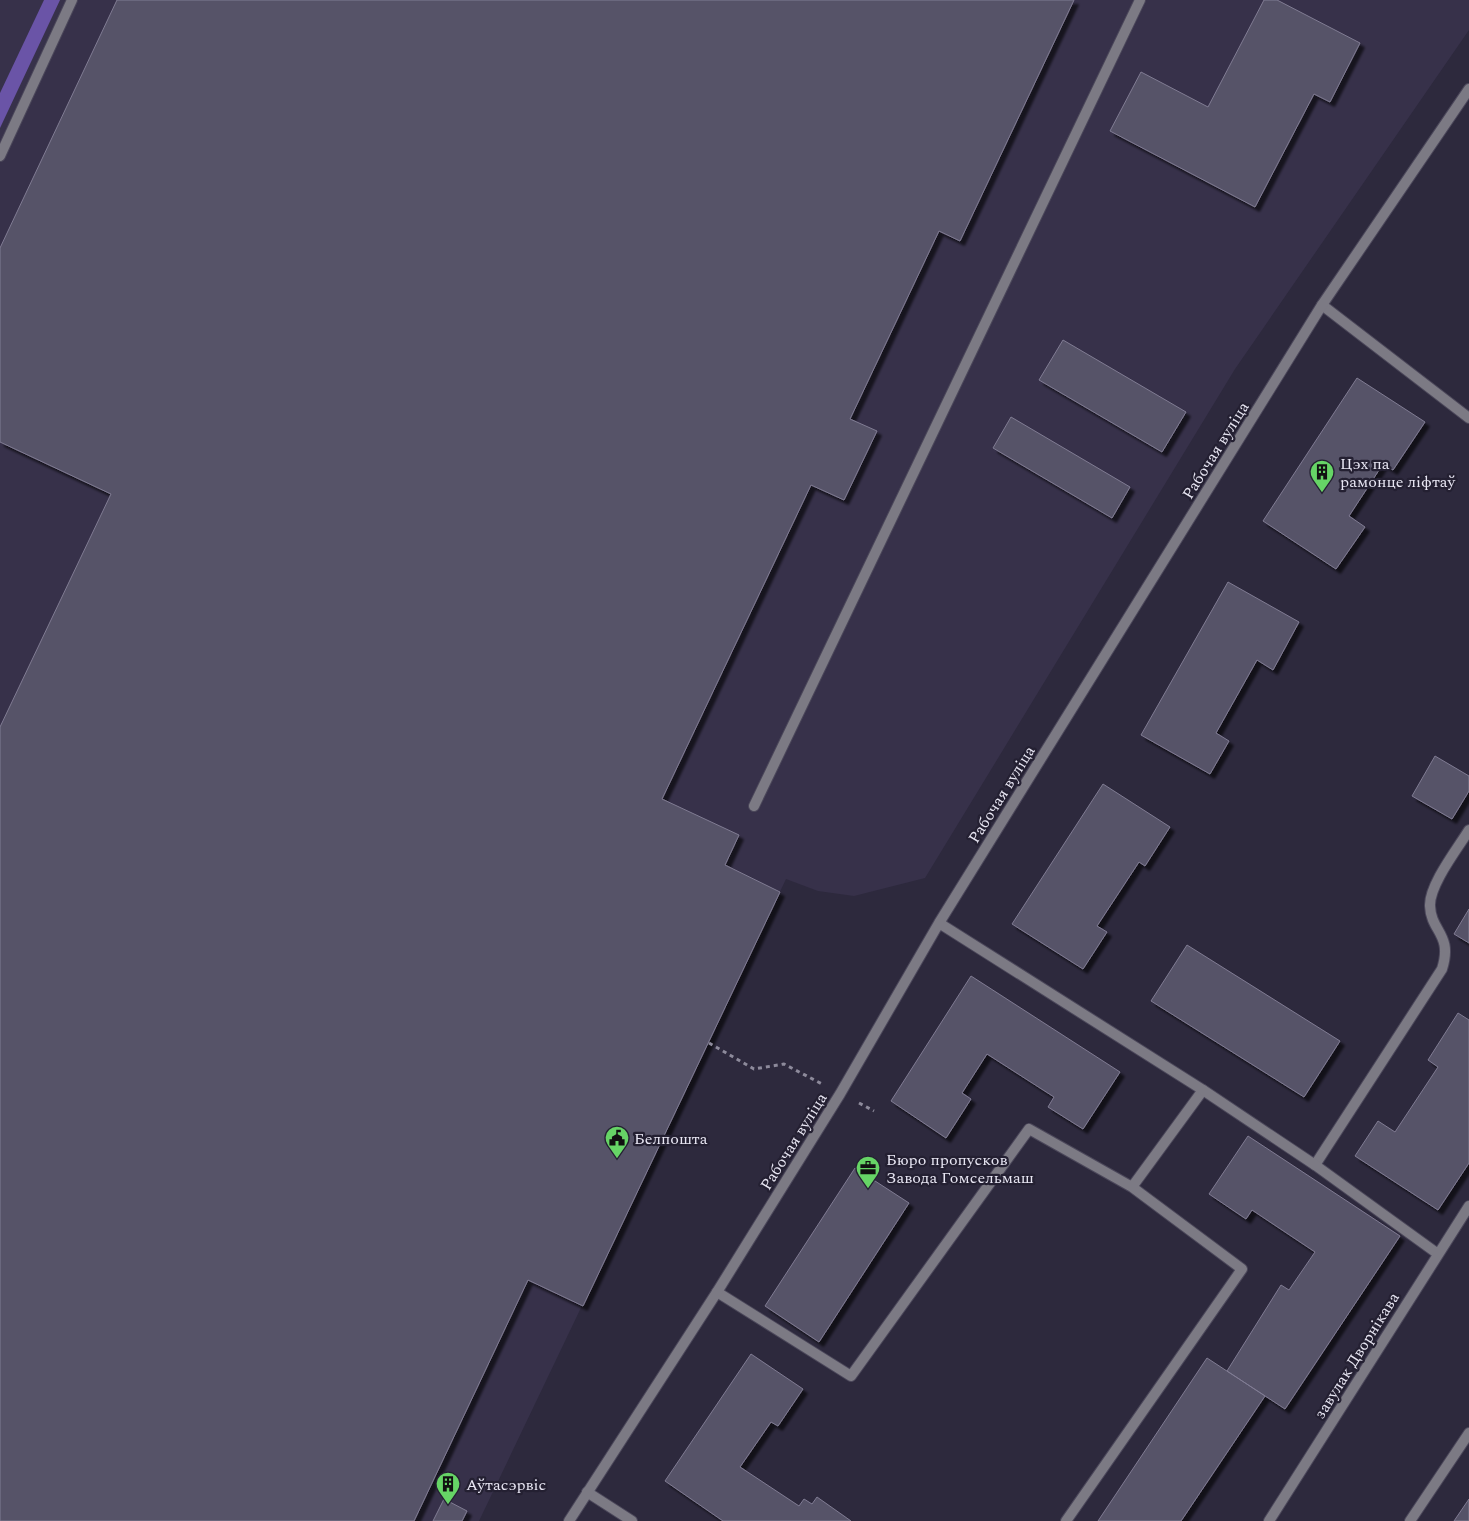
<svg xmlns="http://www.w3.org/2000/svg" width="1469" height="1521" font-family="Spectral,serif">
	<defs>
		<filter id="shadow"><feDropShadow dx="4.5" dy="4.5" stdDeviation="1" flood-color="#0009"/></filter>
	</defs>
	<rect width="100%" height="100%" fill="#2d293d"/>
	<path fill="#37314a" d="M0,0H1469V30L1235,369L925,878L854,896L818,891L786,879L479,1521H0Z"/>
	<path fill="#6a54a7" d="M44,0H60L0,128V93Z"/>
	<path fill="#565268" stroke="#807c93" filter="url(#shadow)" d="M117,0H1074L960,241L939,231L850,419L877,431L844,500L811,485L662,799L739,835L725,865L780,892L583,1306L528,1280L414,1521H0V727L111,494L0,442V248Z
		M1264,0H1277L1360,43L1330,102L1314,94L1255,207L1110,131L1141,72L1208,107Z
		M1063,340L1186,412L1162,452L1039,380Z
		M1357,378L1425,422L1393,470L1383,464L1349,516L1365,527L1336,569L1263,521Z
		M1011,417L1130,487L1112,518L993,448Z
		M1228,582L1299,622L1273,670L1257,660L1216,733L1229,741L1210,774L1141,735Z
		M1435,756L1469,776V791L1452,819L1412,796Z
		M1103,784L1170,827L1145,866L1139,862L1097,926L1107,932L1083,969L1012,924Z
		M1469,909V943L1454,934Z
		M1187,945L1340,1041L1304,1097L1151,1001Z
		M971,976L1120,1072L1083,1129L1048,1107L1054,1097L987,1054L962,1093L971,1099L946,1138L891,1101Z
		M1458,1013L1469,1020V1163L1438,1210L1355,1156L1378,1121L1395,1132L1438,1067L1428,1060Z
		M1248,1136L1400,1236L1285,1409L1227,1371L1281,1285L1289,1290L1315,1252L1252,1210L1246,1219L1209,1194Z
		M855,1168L909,1203L819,1342L765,1306Z
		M751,1354L803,1389L778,1426L771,1422L740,1467L799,1506L804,1499L812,1504L817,1497L851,1521H723L665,1481Z
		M1207,1358L1265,1396L1181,1521H1098Z
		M444,1499L467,1511L462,1521H433Z
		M1469,1499V1521H1454Z"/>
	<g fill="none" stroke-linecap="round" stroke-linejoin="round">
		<defs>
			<path id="service" d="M0,156L72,0
				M1322,305L1469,418
				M754,806L1140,0
				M1315,1165L1442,969C1453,934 1431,932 1430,906C1429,885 1458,848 1469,830
				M717,1292L851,1376L1029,1129L1132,1187L1203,1090
				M587,1492L632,1521
				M1066,1521L1242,1269L1132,1187
				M1410,1521L1469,1433"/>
			<path id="minor" d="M939,923L1203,1090L1315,1165L1438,1254
				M569,1521L717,1292L840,1094L939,923L1322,305L1469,89
				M1269,1521L1469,1206"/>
		</defs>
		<use href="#service" stroke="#4b475a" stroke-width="12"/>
		<use href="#minor" stroke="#4b475a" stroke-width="12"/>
		<path stroke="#8d8a9b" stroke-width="3" stroke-dasharray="4 4" stroke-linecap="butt" d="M709,1043L754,1069L784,1064L822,1084
			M859,1103L874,1111"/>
		<use href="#service" stroke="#7c7a84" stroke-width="10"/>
		<use href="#minor" stroke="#7c7a84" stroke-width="10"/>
	</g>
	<defs>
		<symbol id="building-pin" viewBox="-11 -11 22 30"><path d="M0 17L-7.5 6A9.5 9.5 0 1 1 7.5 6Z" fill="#66d466" stroke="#242032"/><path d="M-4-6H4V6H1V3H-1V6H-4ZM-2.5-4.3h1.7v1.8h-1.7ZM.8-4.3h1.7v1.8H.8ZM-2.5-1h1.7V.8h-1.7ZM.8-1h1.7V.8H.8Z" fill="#111"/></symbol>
		<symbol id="civic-pin" viewBox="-11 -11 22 30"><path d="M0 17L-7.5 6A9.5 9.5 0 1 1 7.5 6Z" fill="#66d466" stroke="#242032"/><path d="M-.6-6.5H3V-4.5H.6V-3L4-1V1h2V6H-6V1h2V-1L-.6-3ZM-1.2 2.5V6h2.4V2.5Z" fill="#111"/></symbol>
		<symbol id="office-pin" viewBox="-11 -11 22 30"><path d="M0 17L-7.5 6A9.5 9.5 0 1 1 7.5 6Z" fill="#66d466" stroke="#242032"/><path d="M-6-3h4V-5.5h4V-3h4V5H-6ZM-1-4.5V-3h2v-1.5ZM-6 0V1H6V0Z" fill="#111"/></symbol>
	</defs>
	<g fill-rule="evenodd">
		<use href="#building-pin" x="1308" y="458" width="28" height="38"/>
		<use href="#civic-pin" x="603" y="1124" width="28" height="38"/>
		<use href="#office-pin" x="854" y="1154" width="28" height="38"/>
		<use href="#building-pin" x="434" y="1470" width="28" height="38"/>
	</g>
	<g text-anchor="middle" stroke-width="4.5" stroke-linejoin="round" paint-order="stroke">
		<g font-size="16" fill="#e8e6f3" stroke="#242032">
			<text transform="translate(1215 450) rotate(-58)" y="6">Рабочая вуліца</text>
			<text transform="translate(1001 794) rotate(-58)" y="6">Рабочая вуліца</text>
			<text transform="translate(793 1141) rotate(-58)" y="6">Рабочая вуліца</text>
			<text transform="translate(1356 1355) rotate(-58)" y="6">завулак Дворнікава</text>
		</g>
		<g font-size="16" fill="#e8e6f3" stroke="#242032" text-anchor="start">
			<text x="1340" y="469">Цэх па<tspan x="1340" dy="18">рамонце ліфтаў</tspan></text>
			<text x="634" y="1144">Белпошта</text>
			<text x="886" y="1165">Бюро пропусков<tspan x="886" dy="18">Завода Гомсельмаш</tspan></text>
			<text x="466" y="1490">Аўтасэрвіс</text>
		</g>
	</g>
</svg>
